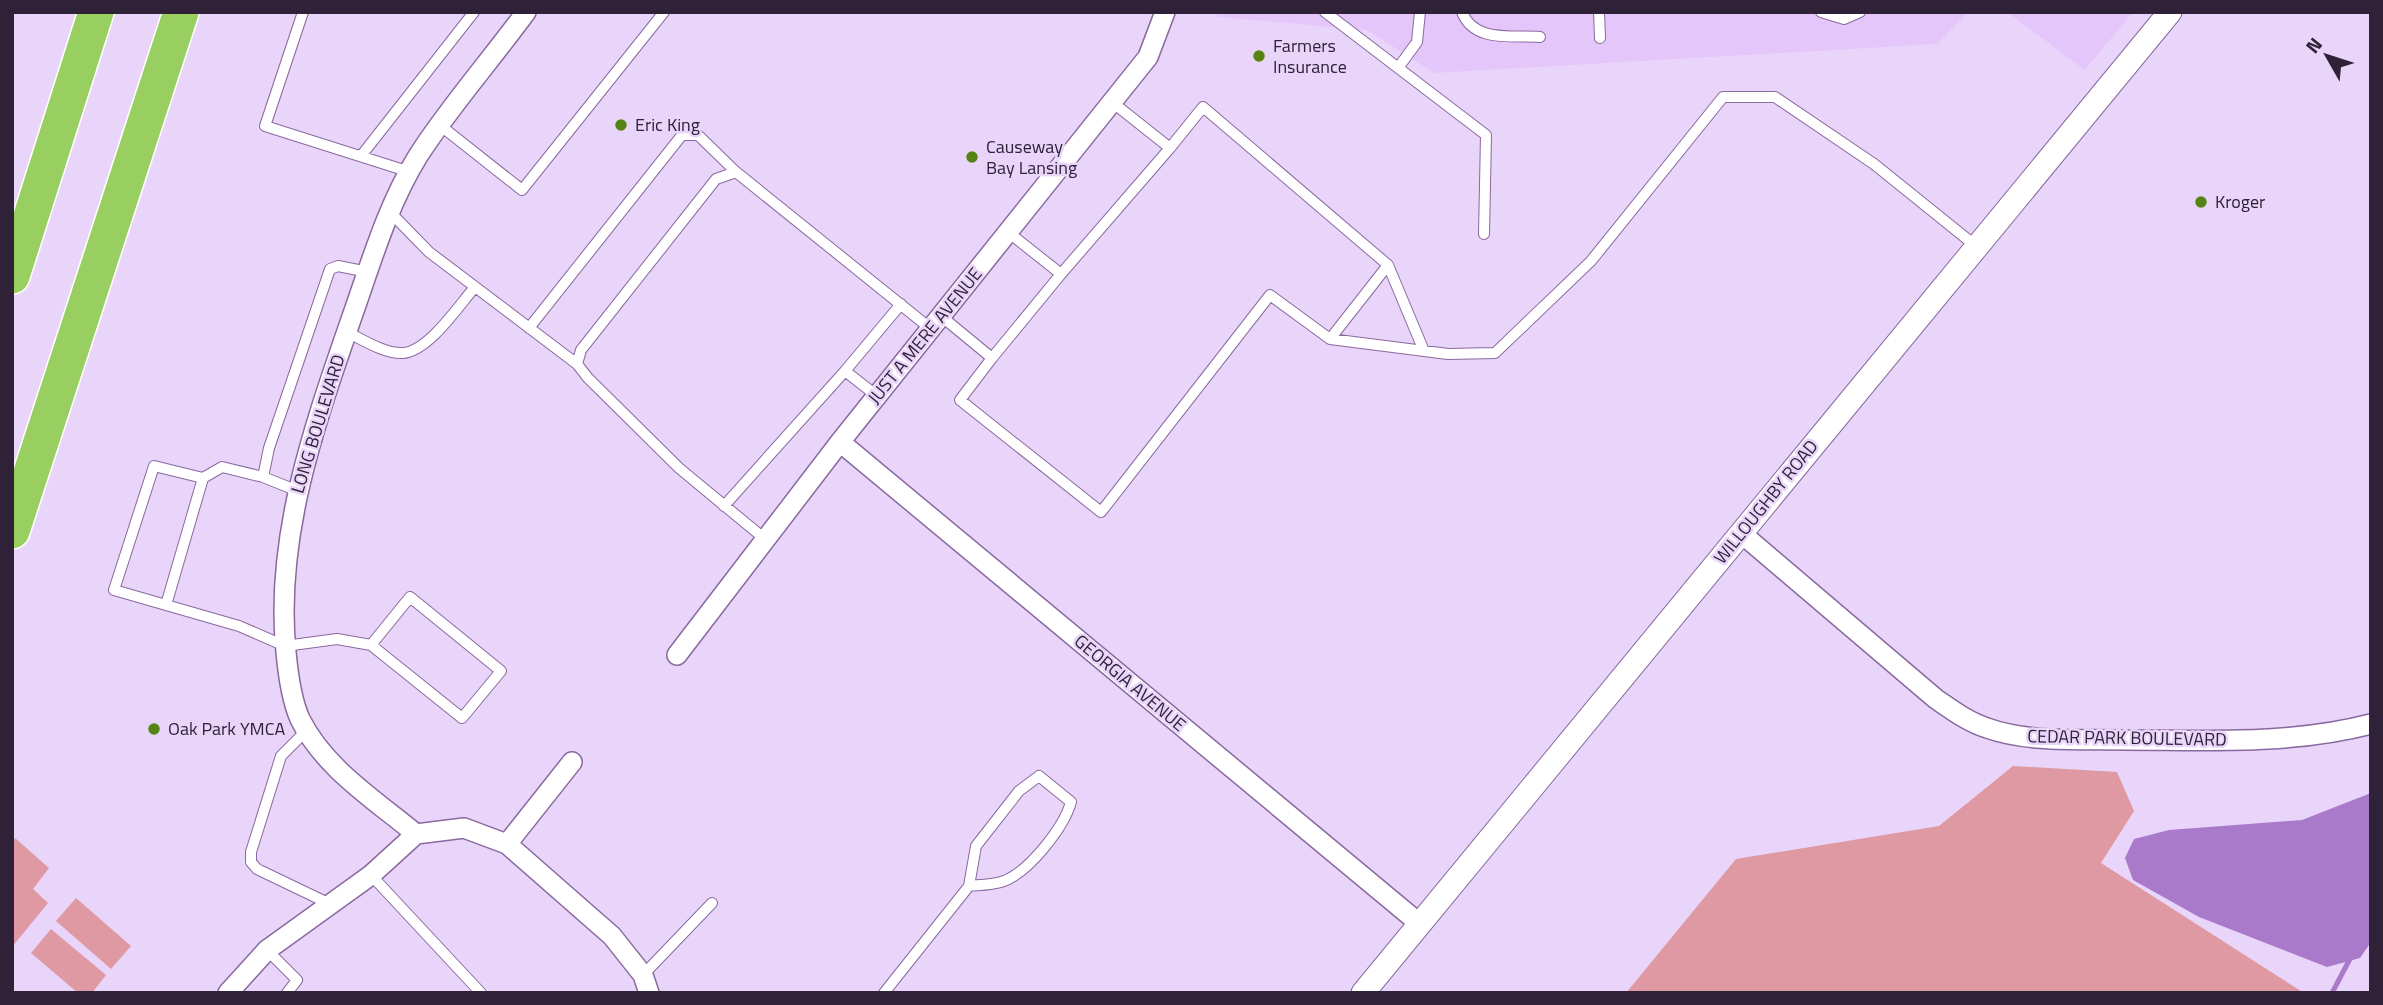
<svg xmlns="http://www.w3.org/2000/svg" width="2383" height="1005" font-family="'Titillium Web',sans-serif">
	<rect width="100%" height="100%" fill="#e9d5f9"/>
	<path fill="#e5c6fb" d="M1217,12H1969L1937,44L1434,73L1367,30L1217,17Z
		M2007,12H2133L2085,70Z"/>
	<path fill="#df99a2" d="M2013,766L2117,772L2134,811L2101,863L2304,993H1626L1736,859L1939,826Z
		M15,838L49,868L33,889L48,903L12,947V846Z
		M76,898L131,946L111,969L56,921Z
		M51,929L106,975L92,993H78L31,953Z"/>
	<path fill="#a979ca" d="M2371,793V942L2360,958L2327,967L2199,917L2133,880L2125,858L2134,839L2169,830L2302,820Z"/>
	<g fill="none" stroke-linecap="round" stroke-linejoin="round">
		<path stroke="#a979ca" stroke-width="5" d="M2332,993L2352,955"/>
		<defs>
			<path id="service" d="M303,12L265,126L410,172
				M1325,12L1486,135L1484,234
				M1462,12C1474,43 1512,35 1540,37
				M1599,12L1600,38
				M1821,12L1844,19L1860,12
				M1398,68L1417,42L1420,12
				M441,126L522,190L664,12
				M361,156L474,12
				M389,211L429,252L577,364
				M1388,265L1424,351
				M1061,274L1170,148
				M941,316L992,358L960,400L1101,512L1270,295L1330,339L1388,265L1203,107L1170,148L1112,102
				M529,328L682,135H698L736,172
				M347,332C363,340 385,354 403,353C429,351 459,305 475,287
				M1330,339L1448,354L1495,353L1591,261L1723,97H1775L1874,164L1977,247
				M992,358L1061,274L1008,232
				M877,396L845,371L901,304
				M263,477L269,448L330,269L338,266L368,272
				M298,491L263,477L222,467L203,478L166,605L239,626L285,646L337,639L371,645L462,718L501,671L410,597L371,645
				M724,506L845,371
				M766,540L679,468L588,378L577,364L581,350L716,179L736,172L931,329
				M166,605L114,590L154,466L203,478
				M306,731L281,756L251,852V862L257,869L330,904
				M371,875L481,993
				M267,950L297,980L287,993
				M643,975L712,903
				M884,993L969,886L976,846L1019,791L1039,776L1071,802C1064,827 1028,874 1001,882C991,885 979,885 969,886"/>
			<path id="minor" d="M840,442L1420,924
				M1741,533L1936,699C1952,710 1968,722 1987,728C2029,743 2081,739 2125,740C2208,740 2290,745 2371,724
				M677,655L840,442L1148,57L1165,12
				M416,834C375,800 324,768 300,719C291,699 288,674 286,652C274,534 317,418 355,308C373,256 389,203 418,156C450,106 491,60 526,12
				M507,844L572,762
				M228,993L267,950L371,875L416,834L464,828L507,844L612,936L643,975L649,993"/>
			<path id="tertiary" d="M1363,993L2170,12"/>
			<path id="motorway" d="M12,276L96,12
				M12,531L181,12"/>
		</defs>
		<use href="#service" stroke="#89699f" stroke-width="12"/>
		<use href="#minor" stroke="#89699f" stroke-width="22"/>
		<use href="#tertiary" stroke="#89699f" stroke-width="25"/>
		<use href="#motorway" stroke="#fff" stroke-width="38"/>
		<use href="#service" stroke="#fff" stroke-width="10"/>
		<use href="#minor" stroke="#fff" stroke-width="19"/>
		<use href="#tertiary" stroke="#fff" stroke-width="23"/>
		<use href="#motorway" stroke="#99cf60" stroke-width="35"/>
	</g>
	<g fill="#568414" stroke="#e9d5f9" stroke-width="2.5">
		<circle cx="1259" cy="56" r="7"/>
		<circle cx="621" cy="125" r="7"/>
		<circle cx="972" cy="157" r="7"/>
		<circle cx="2201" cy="202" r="7"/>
		<circle cx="154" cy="729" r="7"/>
	</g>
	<g text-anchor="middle" stroke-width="5" stroke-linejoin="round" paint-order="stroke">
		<g font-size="18" fill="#2f2138" stroke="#e9d5f9" text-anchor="start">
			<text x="1273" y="52">Farmers<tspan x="1273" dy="21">Insurance</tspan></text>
			<text x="635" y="131">Eric King</text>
			<text x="986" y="153">Causeway<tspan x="986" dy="21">Bay Lansing</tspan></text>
			<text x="2215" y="208">Kroger</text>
			<text x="168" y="735">Oak Park YMCA</text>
		</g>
		<g font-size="18" fill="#2f2138" stroke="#e9d5f9">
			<text transform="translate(925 336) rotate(-51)" y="6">JUST A MERE AVENUE</text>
			<text transform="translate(318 424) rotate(-73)" y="6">LONG BOULEVARD</text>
			<text transform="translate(1766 502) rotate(-51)" y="6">WILLOUGHBY ROAD</text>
			<text transform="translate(1130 683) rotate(40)" y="6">GEORGIA AVENUE</text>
			<text transform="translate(2127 738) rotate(1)" y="6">CEDAR PARK BOULEVARD</text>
		</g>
	</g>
	<rect width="2383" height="1005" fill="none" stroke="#2f2138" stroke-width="28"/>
	<g transform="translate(2327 56) rotate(309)" stroke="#e9d5f9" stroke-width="5" paint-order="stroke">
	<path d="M0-5L12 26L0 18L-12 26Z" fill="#2f2138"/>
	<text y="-10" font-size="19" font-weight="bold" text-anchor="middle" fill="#2f2138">N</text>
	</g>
</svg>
